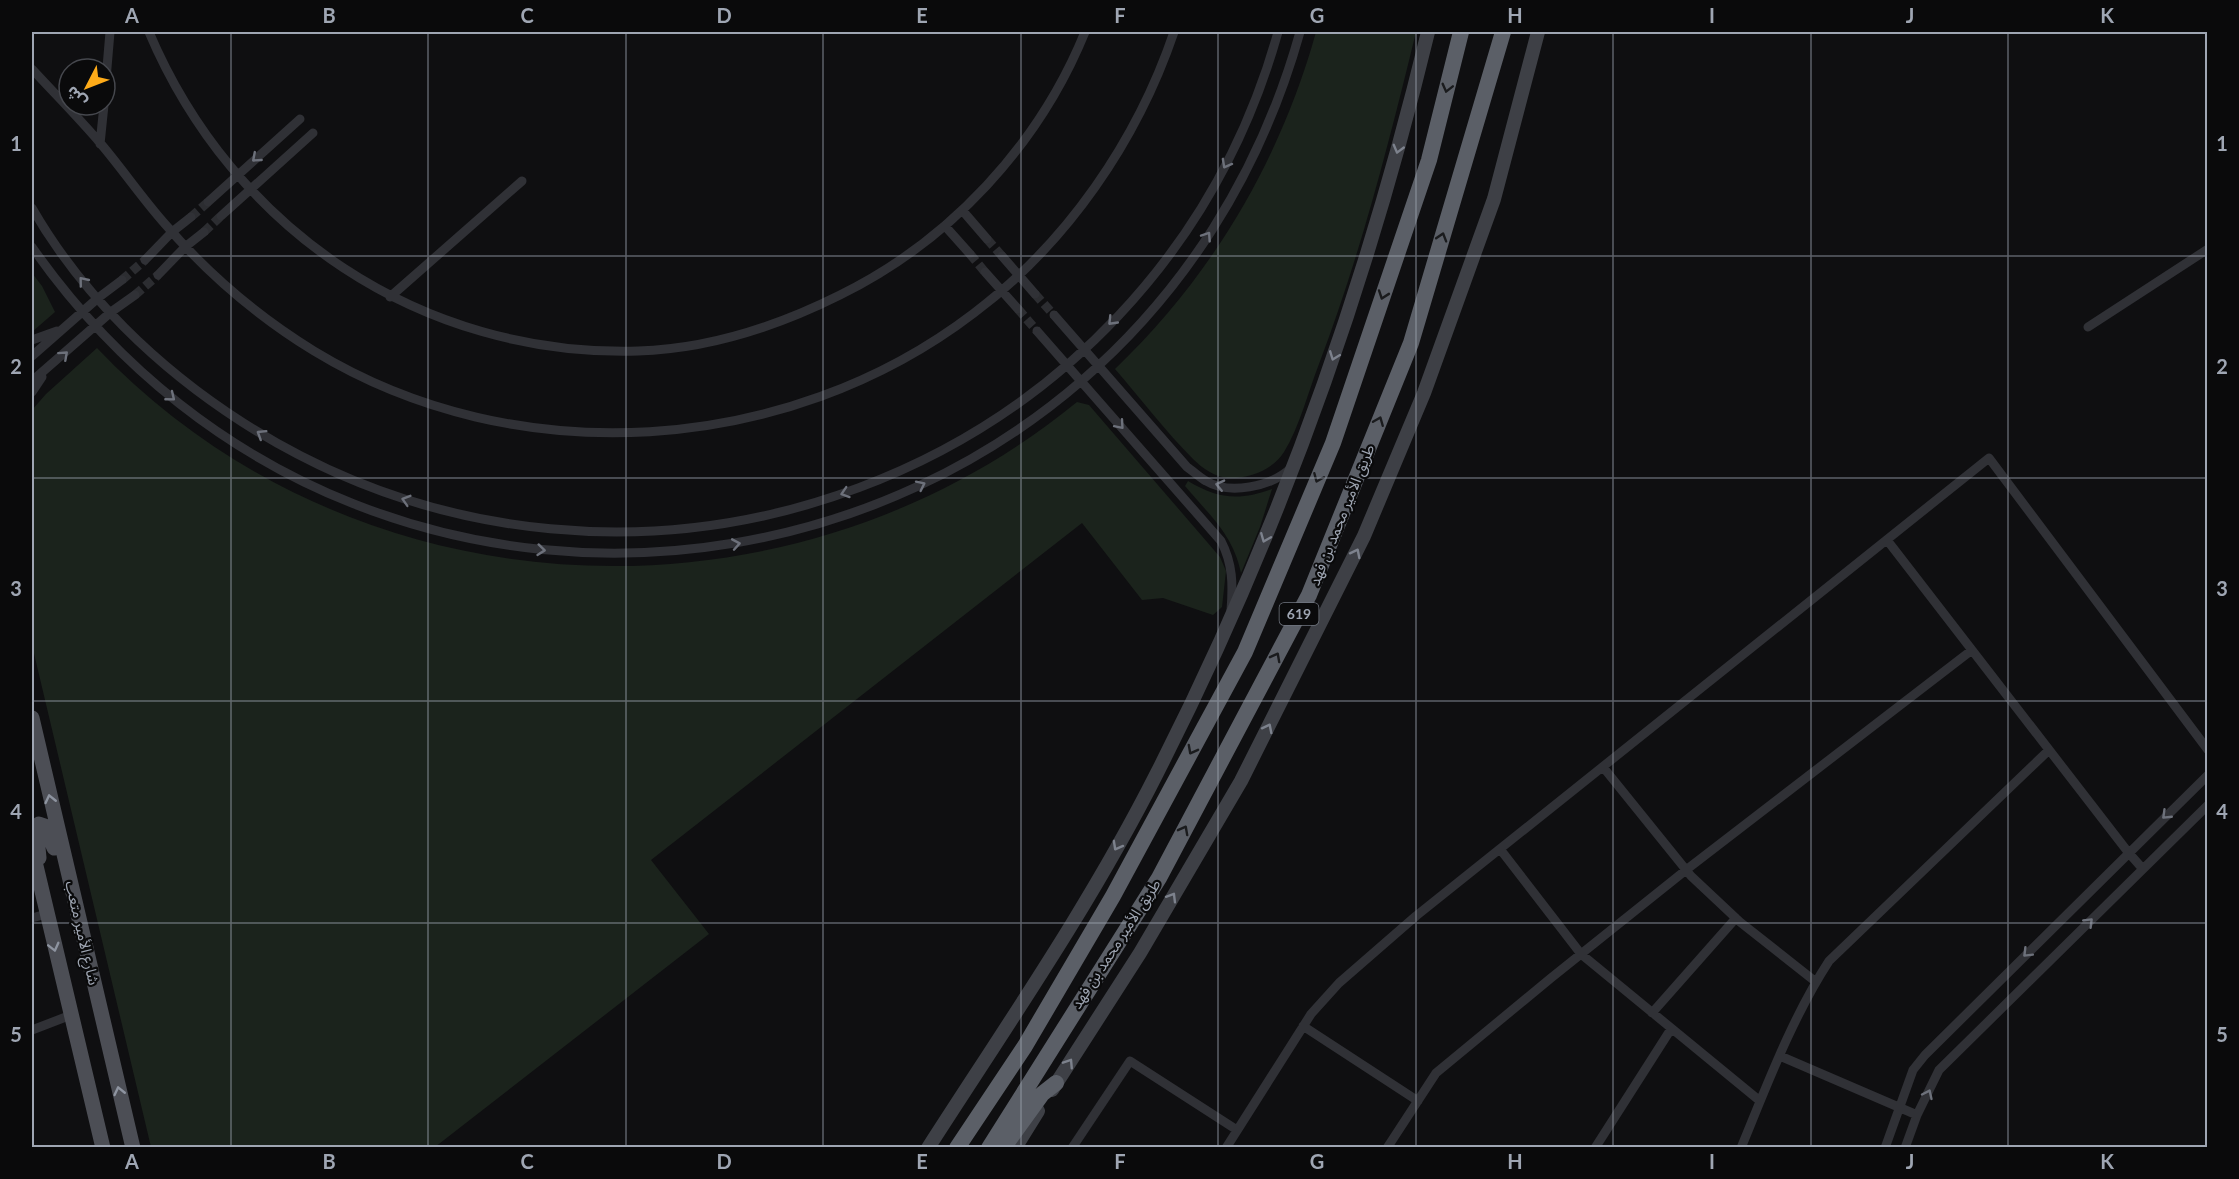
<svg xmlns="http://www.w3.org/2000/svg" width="2239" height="1179" font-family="Lato,'Noto Sans Arabic',sans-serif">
	<rect width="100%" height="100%" fill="#0f0f11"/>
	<path fill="#1b231c" d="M1316,32H1416C1389,143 1360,256 1319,364C1308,392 1300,426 1284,452C1273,470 1248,479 1228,478C1215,477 1202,468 1193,459C1166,432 1140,398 1115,369C1212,276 1280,161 1316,32Z
		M32,273L42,286L55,312L32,332Z
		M97,348C356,620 790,637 1077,402L1089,405L1220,557L1226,571L1222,607L1213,615L1163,598L1142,600L1082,523L651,860L709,934L435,1147H151L32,645V410L46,394Z
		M1188,481C1218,499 1239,501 1272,489L1260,527L1241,573C1233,534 1209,515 1185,486Z"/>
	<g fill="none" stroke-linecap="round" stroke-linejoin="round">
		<path stroke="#2c2d31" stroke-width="9" stroke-dasharray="9 4.5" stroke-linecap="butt" d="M191,217L208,202
			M204,232L221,216
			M987,239L1002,256
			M970,254L985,272
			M122,280L145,260
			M1035,294L1054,315
			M135,295L158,275
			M1018,309L1037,331"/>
		<path stroke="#303136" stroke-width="9" d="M149,32C233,230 421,357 638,351C707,349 778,326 840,295C950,241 1039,145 1085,32
			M32,69C55,94 79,118 101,144C123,170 142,198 165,224C208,274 257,316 314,351C516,474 787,456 974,313C1067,243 1137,141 1174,32
			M105,91L110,32
			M100,144L104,105
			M208,202L300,119
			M32,208C82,295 158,368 242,422C631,671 1153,478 1278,32
			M962,210L987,239
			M221,216L313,133
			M945,226L970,254
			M32,247C378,741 1137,614 1300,32
			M1002,256L1035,294
			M145,260L172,232L191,217
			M985,272L1018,309
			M158,275L185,247L204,232
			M390,297L522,181
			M1054,315L1187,467C1193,471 1199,477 1206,481C1229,495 1271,487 1291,468
			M2088,327L2208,249
			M1037,331L1221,541C1233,564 1233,585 1231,610
			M32,340L57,331
			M32,356L98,298L122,280
			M32,381L111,312L135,295
			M32,392L42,377
			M1887,540L2128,852L2142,868
			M1603,767L1691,876L1740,922L1816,982
			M1500,849L1581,954L1760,1101
			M32,918L46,914
			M1652,1013L1736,918
			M1303,1026L1418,1101
			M32,1030L71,1015
			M1780,1056L1917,1115
			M1072,1148L1130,1061L1237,1130
			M1226,1148L1311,1014L1339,983L1416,916L1989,458L2208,750
			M1387,1148L1436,1073L1551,978L1686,870L1972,650
			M1595,1148L1671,1029
			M1741,1148C1767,1085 1792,1018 1829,961L2049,750
			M1885,1148L1913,1070L1925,1055L2208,775
			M1905,1148L1917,1115L1939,1070L2208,805"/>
		<path stroke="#3e4046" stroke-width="14" d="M1052,1090L1140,953L1241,781L1364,536L1424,393L1494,199L1538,32
			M928,1148C1007,1025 1091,904 1157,773C1277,538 1366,288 1428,32
			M1015,1148L1038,1111"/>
		<path stroke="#4c4e55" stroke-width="15" d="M32,718L133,1148
			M32,849L103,1148
			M39,858L36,826L39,824L45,826L54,848"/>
		<path stroke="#5b5f67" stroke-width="16" d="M957,1148L1025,1046L1113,896L1245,652L1333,443L1429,160L1461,32
			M989,1148L1159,878L1309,595L1411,343L1503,32
			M1003,1148L1042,1094L1056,1083"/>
	</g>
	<defs><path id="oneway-chevron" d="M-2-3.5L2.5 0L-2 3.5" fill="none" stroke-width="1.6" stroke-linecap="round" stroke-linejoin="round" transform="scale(1.5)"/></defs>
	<g stroke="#1a1b1d">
		<use href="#oneway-chevron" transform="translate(1447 88) rotate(104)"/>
		<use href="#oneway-chevron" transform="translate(1442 237) rotate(-73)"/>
		<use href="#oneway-chevron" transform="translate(1383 295) rotate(109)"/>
		<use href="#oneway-chevron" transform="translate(1379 421) rotate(-68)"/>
		<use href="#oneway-chevron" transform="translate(1318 478) rotate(113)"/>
		<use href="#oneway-chevron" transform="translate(1276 657) rotate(-62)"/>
		<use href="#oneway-chevron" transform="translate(1192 750) rotate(118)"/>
		<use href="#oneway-chevron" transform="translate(1184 830) rotate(-62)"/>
	</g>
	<g stroke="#7d828d">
		<use href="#oneway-chevron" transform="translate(1398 149) rotate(105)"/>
		<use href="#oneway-chevron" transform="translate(1334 356) rotate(111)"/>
		<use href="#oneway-chevron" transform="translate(1265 538) rotate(112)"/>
		<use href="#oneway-chevron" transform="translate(1356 553) rotate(-63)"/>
		<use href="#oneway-chevron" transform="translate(1268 728) rotate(-63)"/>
		<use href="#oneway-chevron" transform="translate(1117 846) rotate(119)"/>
		<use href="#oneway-chevron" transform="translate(1172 897) rotate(-59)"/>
		<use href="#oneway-chevron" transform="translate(1069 1063) rotate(-57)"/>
	</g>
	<g stroke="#6d717b">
		<use href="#oneway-chevron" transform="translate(256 158) rotate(139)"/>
		<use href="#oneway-chevron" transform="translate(1226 164) rotate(119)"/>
		<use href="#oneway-chevron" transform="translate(1207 236) rotate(-56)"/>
		<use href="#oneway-chevron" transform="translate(83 281) rotate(-129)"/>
		<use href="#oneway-chevron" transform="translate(1112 321) rotate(134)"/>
		<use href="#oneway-chevron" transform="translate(64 355) rotate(-42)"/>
		<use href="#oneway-chevron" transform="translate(171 397) rotate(39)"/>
		<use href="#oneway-chevron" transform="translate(1120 425) rotate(49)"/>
		<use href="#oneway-chevron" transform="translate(261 434) rotate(-148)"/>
		<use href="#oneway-chevron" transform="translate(921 485) rotate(-26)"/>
		<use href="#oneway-chevron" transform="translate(1220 485) rotate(-167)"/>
		<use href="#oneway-chevron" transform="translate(845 493) rotate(162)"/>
		<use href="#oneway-chevron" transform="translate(406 500) rotate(-163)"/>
		<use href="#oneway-chevron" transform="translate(736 544) rotate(-10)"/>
		<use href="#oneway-chevron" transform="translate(541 550) rotate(6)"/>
		<use href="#oneway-chevron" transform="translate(2166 815) rotate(136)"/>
		<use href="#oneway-chevron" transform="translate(2089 922) rotate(-45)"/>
		<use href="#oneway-chevron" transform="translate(2027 953) rotate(135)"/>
		<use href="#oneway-chevron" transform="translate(1928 1094) rotate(-65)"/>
	</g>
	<g stroke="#8e94a0">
		<use href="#oneway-chevron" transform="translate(50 799) rotate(-103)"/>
		<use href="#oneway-chevron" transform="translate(54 947) rotate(76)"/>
		<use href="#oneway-chevron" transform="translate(119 1091) rotate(-103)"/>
	</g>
	<path fill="none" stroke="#9fa6b3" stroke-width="1.5" stroke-opacity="0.55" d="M231,32V1148M428,32V1148M626,32V1148M823,32V1148M1021,32V1148M1218,32V1148M1416,32V1148M1613,32V1148M1811,32V1148M2008,32V1148M32,256H2208M32,478H2208M32,701H2208M32,923H2208"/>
	<g text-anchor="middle" stroke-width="4.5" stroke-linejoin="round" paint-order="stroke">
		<rect fill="#0a0a0b" stroke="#727781" stroke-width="1.5" x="1279.5" y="603" width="39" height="22" rx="4.5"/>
		<g font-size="14" font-weight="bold" fill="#9fa6b3">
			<text x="1299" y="619">619</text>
		</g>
		<g font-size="15" fill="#9fa6b3" stroke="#0a0a0b">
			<text transform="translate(1342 515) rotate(-68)" y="5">طريق الأمير محمد بن فهد</text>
			<text transform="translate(82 933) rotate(77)" y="5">شارع الأمير متعب</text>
			<text transform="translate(1116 944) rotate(-57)" y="5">طريق الأمير محمد بن فهد</text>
		</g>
	</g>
	<rect width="2239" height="1179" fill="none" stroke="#0a0a0b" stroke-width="66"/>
	<g transform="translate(87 87) rotate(228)"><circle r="28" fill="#0a0a0b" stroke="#46484e" stroke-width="1.5"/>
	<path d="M0-4.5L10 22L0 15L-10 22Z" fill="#feab19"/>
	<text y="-9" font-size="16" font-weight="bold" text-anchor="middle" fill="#9fa6b3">ش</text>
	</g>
	<rect x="33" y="33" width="2173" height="1113" fill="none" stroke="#9fa6b3" stroke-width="2"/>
	<g font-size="20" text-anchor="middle" font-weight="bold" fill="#9fa6b3">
		<text x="132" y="23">A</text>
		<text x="329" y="23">B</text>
		<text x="527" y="23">C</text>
		<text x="724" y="23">D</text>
		<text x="922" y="23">E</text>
		<text x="1120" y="23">F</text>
		<text x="1317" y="23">G</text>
		<text x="1515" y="23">H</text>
		<text x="1712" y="23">I</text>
		<text x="1910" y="23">J</text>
		<text x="2107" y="23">K</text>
		<text x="16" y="151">1</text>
		<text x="2222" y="151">1</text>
		<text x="16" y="374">2</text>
		<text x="2222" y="374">2</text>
		<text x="16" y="596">3</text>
		<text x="2222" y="596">3</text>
		<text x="16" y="819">4</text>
		<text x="2222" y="819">4</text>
		<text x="16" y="1042">5</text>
		<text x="2222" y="1042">5</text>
		<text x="132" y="1169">A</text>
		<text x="329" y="1169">B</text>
		<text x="527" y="1169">C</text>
		<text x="724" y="1169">D</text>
		<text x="922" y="1169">E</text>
		<text x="1120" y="1169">F</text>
		<text x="1317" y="1169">G</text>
		<text x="1515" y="1169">H</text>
		<text x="1712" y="1169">I</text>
		<text x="1910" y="1169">J</text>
		<text x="2107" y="1169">K</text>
	</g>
</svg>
